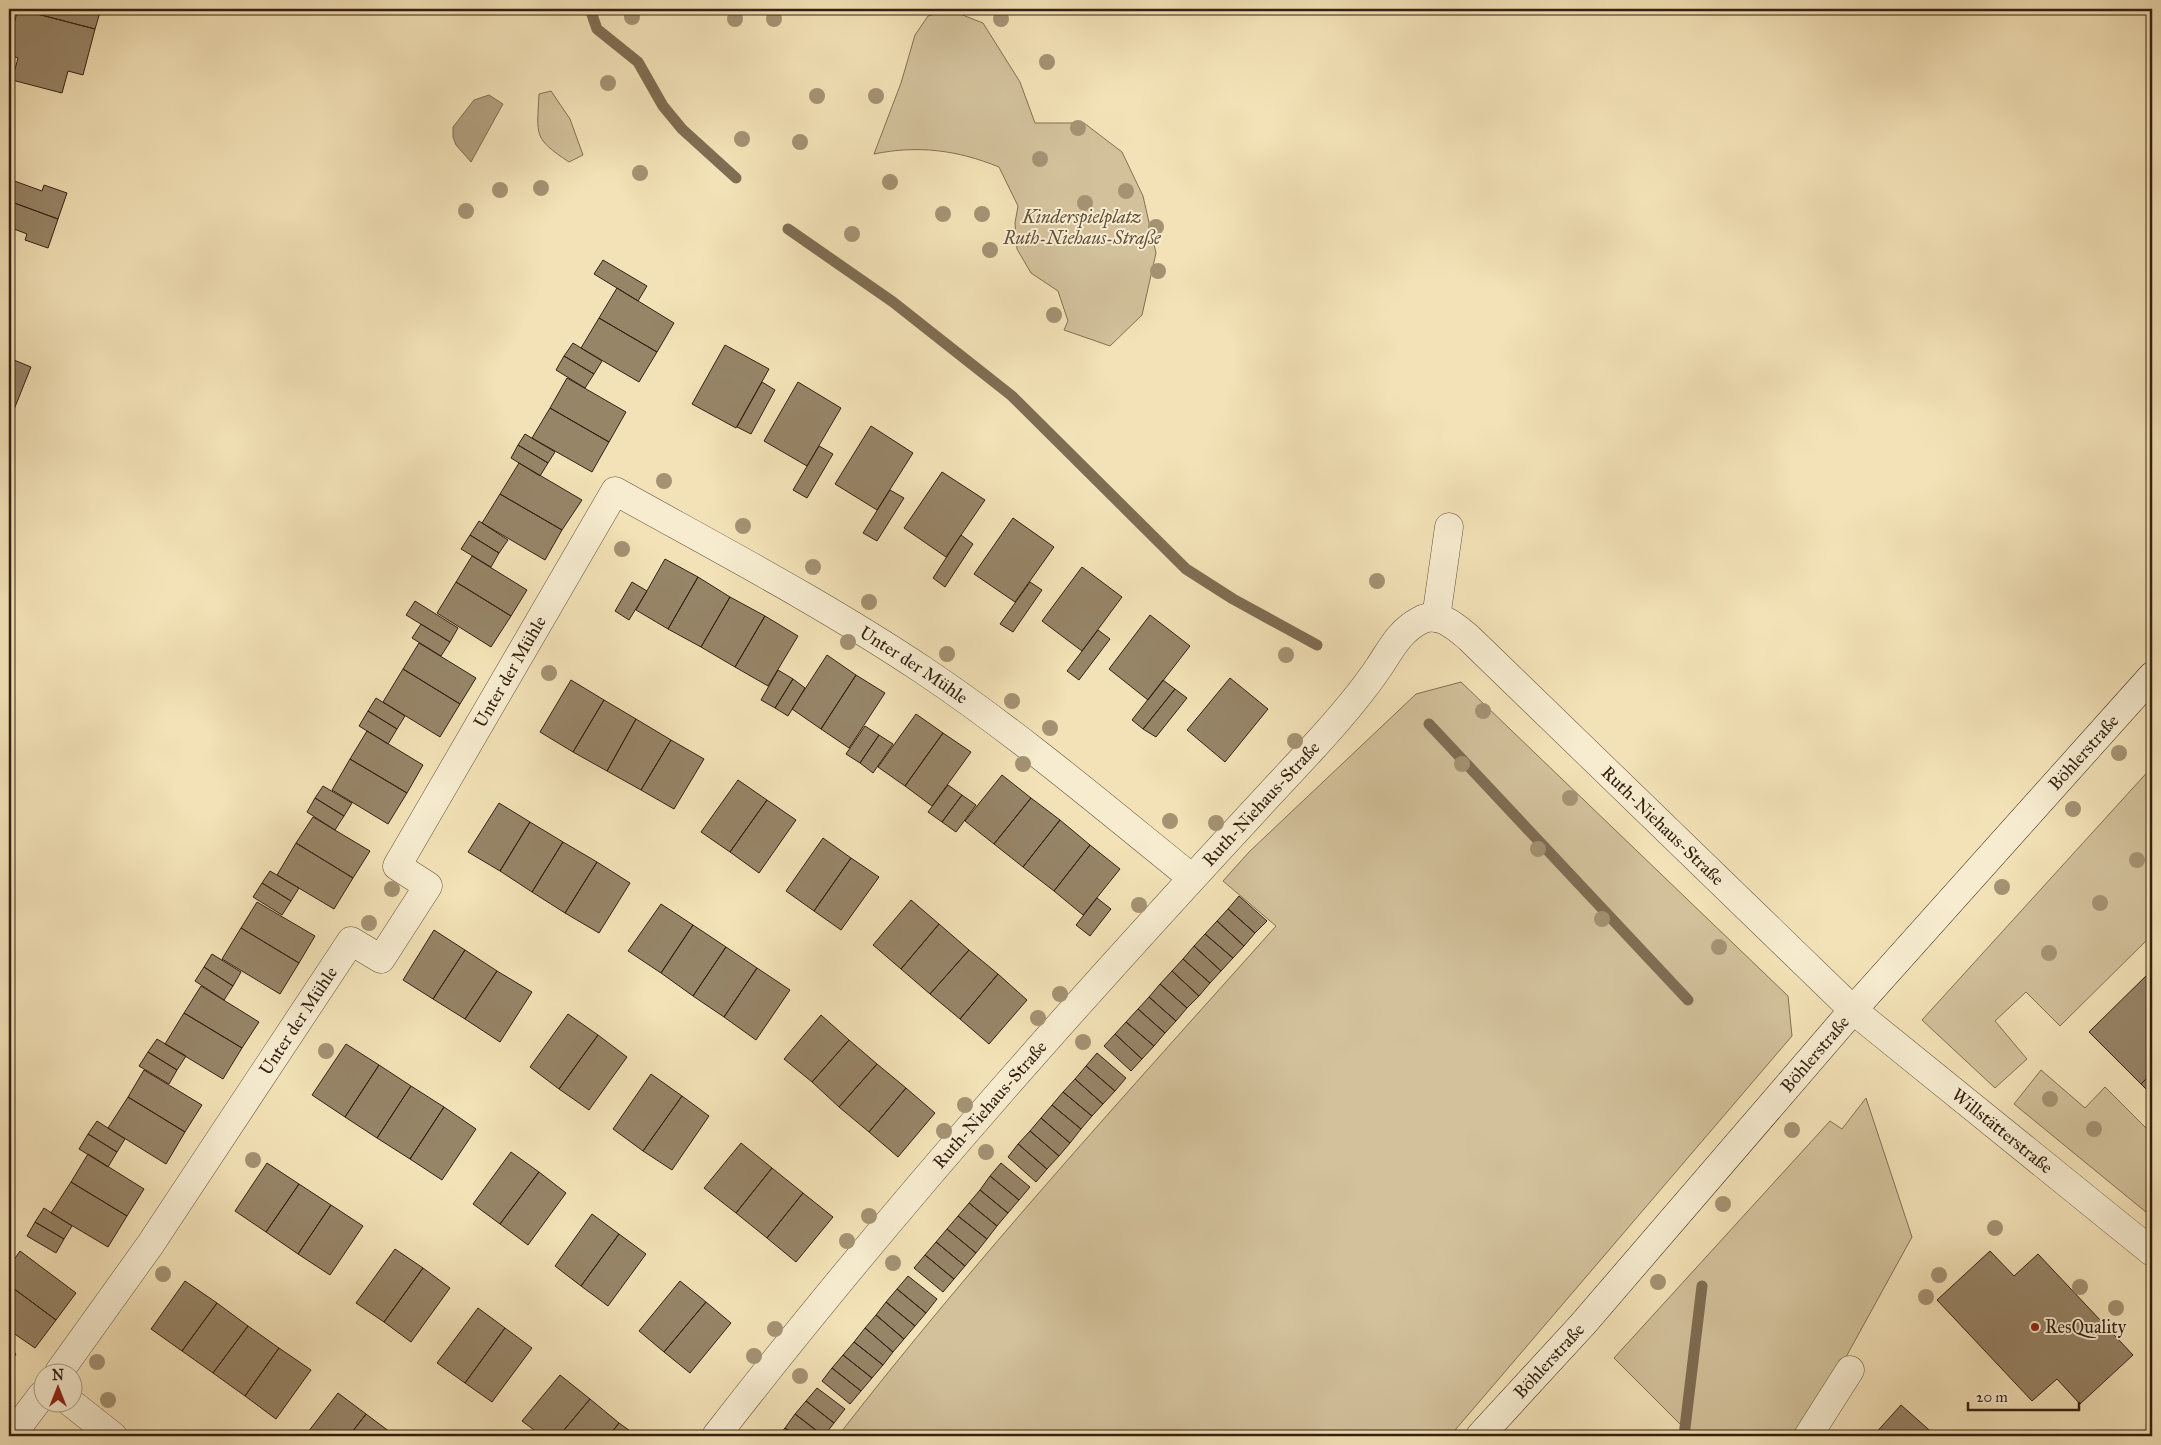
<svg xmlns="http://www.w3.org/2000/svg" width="2161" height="1445" font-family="'IM FELL Great Primer',serif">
	<rect width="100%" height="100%" fill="#f3e2b7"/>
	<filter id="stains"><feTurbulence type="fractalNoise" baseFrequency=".004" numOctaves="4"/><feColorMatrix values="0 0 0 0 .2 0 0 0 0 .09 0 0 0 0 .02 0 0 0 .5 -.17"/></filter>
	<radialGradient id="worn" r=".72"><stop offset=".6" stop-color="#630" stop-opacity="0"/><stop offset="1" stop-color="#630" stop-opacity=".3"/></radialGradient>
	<path fill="#d2c19b" stroke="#827056" d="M950,10L983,23L1020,82L1035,123H1084L1122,152L1143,196L1156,253L1142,315L1110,346L1064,330L1068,321L1058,291L1031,273L1017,249L1015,223L1018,206L999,167C957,150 918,145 874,154L901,83L915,35L928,16Z
		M551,91L570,119L583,155L569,162C533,138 537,136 539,94Z
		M1461,682L1788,996L1792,1036L1450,1436H838C975,1259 1127,1093 1276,926L1223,881L1249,852L1416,694Z
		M2152,767V935L2060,1026L2026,992L1995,1021L2027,1059L1995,1088L1922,1020Z
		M2041,1070L2085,1108L2105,1087L2152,1134V1217L2014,1104Z
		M1866,1098L1912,1237L1841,1366L1797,1436H1692L1614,1358L1830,1121L1842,1129Z"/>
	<path fill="#b2a07f" stroke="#7f6d53" d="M489,95L503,104L471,162L456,145L453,137V127L474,100Z"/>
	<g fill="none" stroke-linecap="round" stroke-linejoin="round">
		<path stroke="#7f6d53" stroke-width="11" d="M590,9L597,29L638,62L663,106L682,129L736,178
			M788,229L893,302L1012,396L1186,569L1233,599L1317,645
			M1429,724L1688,1000
			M1684,1436L1702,1286"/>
	</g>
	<path fill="#978568" stroke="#332012" d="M18,9H101L95,29Z
		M18,9L95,29L83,75L68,71L62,93L12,80L18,58L9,55V42Z
		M9,160L14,162L9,177Z
		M9,179L42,191L44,185L67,193L58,219L9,201Z
		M9,201L58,219L48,248L25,240L27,234L9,227Z
		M603,260L647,286L638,301L594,274Z
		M617,288L674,323L657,352L599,318Z
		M599,318L657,352L639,382L581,348Z
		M573,343L602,361L594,374L564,356Z
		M725,345L769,369L736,428L692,404Z
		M564,356L594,374L585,388L556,370Z
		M9,358L31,367L13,412L9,410Z
		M567,378L626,412L609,442L550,408Z
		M762,382L775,390L751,434L737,427Z
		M798,382L841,408L807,466L764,441Z
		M550,408L609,442L592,472L532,438Z
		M9,410L13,412L9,424Z
		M871,426L913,453L877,510L835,484Z
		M525,434L555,452L548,463L518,445Z
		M518,445L548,463L540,476L511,458Z
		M819,446L833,454L807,498L793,490Z
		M519,463L582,500L562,530L500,494Z
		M942,472L985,500L946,557L904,528Z
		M890,490L904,498L877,541L863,533Z
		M500,494L562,530L545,560L482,523Z
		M1013,518L1054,547L1015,602L974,574Z
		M479,521L508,540L499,553L470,535Z
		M470,535L499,553L491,567L461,549Z
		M961,535L973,544L945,587L933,578Z
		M472,556L527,590L511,616L456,582Z
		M665,559L698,577L668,629L636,610Z
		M1082,567L1122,597L1082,651L1042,621Z
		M698,577L730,597L701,647L668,629Z
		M456,582L511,616L491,647L437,613Z
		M632,582L647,591L629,620L615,611Z
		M1030,582L1042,590L1013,632L1000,624Z
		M730,597L765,616L735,667L701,647Z
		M415,601L458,628L450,642L406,615Z
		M1150,615L1190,646L1148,700L1109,669Z
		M765,616L798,636L768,686L735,667Z
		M421,624L450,642L441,656L412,638Z
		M1098,630L1110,639L1079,680L1067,671Z
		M419,643L476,678L460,704L403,669Z
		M827,655L856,675L821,729L792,709Z
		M403,669L460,704L440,737L383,702Z
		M778,670L793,679L775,708L761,700Z
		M856,675L885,693L849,748L821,729Z
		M1230,678L1268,709L1225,762L1187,730Z
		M793,679L805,688L788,716L775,708Z
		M571,680L604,700L573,752L540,732Z
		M1163,680L1175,689L1143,729L1132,720Z
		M1175,689L1187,698L1156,737L1143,729Z
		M376,698L405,716L397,729L368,711Z
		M604,700L636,719L607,771L573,752Z
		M368,711L397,729L388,744L359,726Z
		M916,714L943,733L905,786L878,767Z
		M636,719L671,740L641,790L607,771Z
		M865,726L879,735L860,763L846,754Z
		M367,731L423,765L407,793L350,759Z
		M943,733L971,752L932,806L905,786Z
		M879,735L893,744L873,773L860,763Z
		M671,740L704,759L674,809L641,790Z
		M350,759L407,793L388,824L332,790Z
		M1002,775L1031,798L994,844L965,821Z
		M738,780L767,800L730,852L701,832Z
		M948,785L962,795L942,822L928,812Z
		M323,786L352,803L344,816L315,798Z
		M962,795L976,805L956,832L942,822Z
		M315,798L344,816L335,830L307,812Z
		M1031,798L1060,820L1023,867L994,844Z
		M767,800L796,820L759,873L730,852Z
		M499,803L530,822L500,871L468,852Z
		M313,817L370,851L353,878L296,843Z
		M1060,820L1090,845L1054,891L1023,867Z
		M530,822L563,842L532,892L500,871Z
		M823,838L851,858L814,911L786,891Z
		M563,842L597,862L565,913L532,892Z
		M296,843L353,878L334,909L277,875Z
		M1090,845L1120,869L1083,915L1054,891Z
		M851,858L879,877L841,930L814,911Z
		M597,862L630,883L599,933L565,913Z
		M270,871L299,888L291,901L262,883Z
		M262,883L291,901L282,915L253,897Z
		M1239,896L1267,921L1255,933L1228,909Z
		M1097,898L1111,909L1090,936L1076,925Z
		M911,900L939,924L901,969L873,945Z
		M257,902L315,936L299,963L241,928Z
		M661,904L693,925L661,973L628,951Z
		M1228,909L1255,933L1244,946L1217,921Z
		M1217,921L1244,946L1233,958L1205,934Z
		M939,924L969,950L930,994L901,969Z
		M693,925L726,947L693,996L661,973Z
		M241,928L299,963L280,994L222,959Z
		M434,930L465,950L433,999L403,980Z
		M1205,934L1233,958L1221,971L1194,946Z
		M1194,946L1221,971L1210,983L1183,959Z
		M726,947L757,968L724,1017L693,996Z
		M465,950L497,971L465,1019L433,999Z
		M969,950L998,974L960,1019L930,994Z
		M212,954L241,972L233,986L204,967Z
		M1183,959L1210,983L1199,996L1172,971Z
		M204,967L233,986L224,1000L195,981Z
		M757,968L790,990L756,1040L724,1017Z
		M2152,970V1073L2141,1084L2089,1032Z
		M497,971L532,992L500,1042L465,1019Z
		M1172,971L1199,996L1187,1008L1160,984Z
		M998,974L1027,1000L989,1044L960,1019Z
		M1160,984L1187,1008L1176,1021L1149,997Z
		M201,986L259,1022L242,1048L184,1013Z
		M1149,997L1176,1021L1165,1033L1138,1009Z
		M1138,1009L1165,1033L1154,1046L1126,1022Z
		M184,1013L242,1048L223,1079L165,1044Z
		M568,1014L598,1035L559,1089L530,1067Z
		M821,1015L849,1040L812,1082L784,1059Z
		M1126,1022L1154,1046L1142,1059L1115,1034Z
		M1115,1034L1142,1059L1131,1071L1104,1046Z
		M598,1035L627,1057L589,1110L559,1089Z
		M157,1039L186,1056L177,1070L148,1052Z
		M849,1040L877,1064L839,1107L812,1082Z
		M346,1044L379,1065L345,1117L312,1095Z
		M148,1052L177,1070L169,1084L139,1066Z
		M1097,1053L1126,1078L1115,1091L1086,1066Z
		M877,1064L906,1088L869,1132L839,1107Z
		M379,1065L411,1086L377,1138L345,1117Z
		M1086,1066L1115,1091L1103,1104L1075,1079Z
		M144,1070L202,1105L185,1132L128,1097Z
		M2152,1073V1095L2141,1084Z
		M651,1074L682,1096L643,1151L613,1129Z
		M1075,1079L1103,1104L1092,1116L1063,1092Z
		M411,1086L444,1107L410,1159L377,1138Z
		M906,1088L935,1113L898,1157L869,1132Z
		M1063,1092L1092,1116L1081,1129L1052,1105Z
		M682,1096L709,1116L672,1170L643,1151Z
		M128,1097L185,1132L166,1164L108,1128Z
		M1052,1105L1081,1129L1070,1143L1041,1118Z
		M444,1107L476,1129L442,1180L410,1159Z
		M1041,1118L1070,1143L1059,1156L1030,1131Z
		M97,1121L125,1139L117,1152L88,1134Z
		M1030,1131L1059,1156L1047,1169L1018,1144Z
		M88,1134L117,1152L108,1167L79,1149Z
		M741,1143L772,1168L736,1213L704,1188Z
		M1018,1144L1047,1169L1036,1182L1008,1157Z
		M511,1152L539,1172L500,1224L473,1204Z
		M88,1154L144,1189L127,1216L71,1182Z
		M267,1163L299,1184L266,1232L235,1211Z
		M1001,1163L1030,1187L1019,1200L990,1176Z
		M772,1168L803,1193L767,1238L736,1213Z
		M539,1172L566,1193L528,1245L500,1224Z
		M990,1176L1019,1200L1008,1213L980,1190Z
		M71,1182L127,1216L108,1247L51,1213Z
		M299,1184L331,1205L298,1254L266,1232Z
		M980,1190L1008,1213L997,1226L969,1203Z
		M803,1193L833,1217L796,1262L767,1238Z
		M969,1203L997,1226L987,1239L958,1216Z
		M331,1205L363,1226L330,1275L298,1254Z
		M44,1208L72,1226L64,1239L35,1222Z
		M592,1214L619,1234L581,1286L555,1266Z
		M958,1216L987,1239L976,1253L947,1229Z
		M35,1222L64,1239L56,1253L27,1236Z
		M947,1229L976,1253L965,1266L936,1242Z
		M619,1234L646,1254L608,1306L581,1286Z
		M936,1242L965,1266L954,1279L925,1255Z
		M395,1249L423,1268L384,1322L356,1303Z
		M20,1251L76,1293L56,1320L9,1285V1267Z
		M1990,1251L2014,1276L2038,1254L2133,1355L2080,1404L2057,1379L2032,1401L1937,1300Z
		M925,1255L954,1279L943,1292L914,1268Z
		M423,1268L450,1288L411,1342L384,1322Z
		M908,1276L937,1299L926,1313L897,1289Z
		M185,1281L217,1303L182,1351L151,1329Z
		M680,1281L706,1302L664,1352L639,1331Z
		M9,1285L56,1320L35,1348L9,1330Z
		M897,1289L926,1313L915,1326L886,1302Z
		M706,1302L731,1323L690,1373L664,1352Z
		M886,1302L915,1326L904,1339L876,1315Z
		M217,1303L248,1326L213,1373L182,1351Z
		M478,1308L505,1328L465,1383L437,1363Z
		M876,1315L904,1339L893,1352L865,1328Z
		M248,1326L279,1348L245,1396L213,1373Z
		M505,1328L532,1348L492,1402L465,1383Z
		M865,1328L893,1352L883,1365L854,1342Z
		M854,1342L883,1365L872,1378L843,1355Z
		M279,1348L311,1370L276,1419L245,1396Z
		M9,1349L16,1354L9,1364Z
		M843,1355L872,1378L861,1391L832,1368Z
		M832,1368L861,1391L850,1404L822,1381Z
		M560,1375L590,1399L559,1436H542L522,1421Z
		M817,1388L845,1409L834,1423L806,1401Z
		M338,1393L366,1414L349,1436H305Z
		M590,1399L619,1423L609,1436H559Z
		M806,1401L834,1423L824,1436L795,1414Z
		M1901,1405L1936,1436H1873Z
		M366,1414L394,1435L393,1436H349Z
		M795,1414L823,1436H796L785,1428Z
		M619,1423L633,1433L636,1436H609Z
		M785,1428L796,1436H778Z"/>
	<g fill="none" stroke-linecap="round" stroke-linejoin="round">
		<defs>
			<g id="street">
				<path d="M1436,618L1449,527"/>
				<path id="s1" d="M59,1372L150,1245L351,941L381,959L428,886L397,866L615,491C719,549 824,604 923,670C1017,733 1104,807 1192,878"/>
				<path d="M70,1402L113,1436"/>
				<path d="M11,1436L42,1395"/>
				<path id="s2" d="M716,1436C901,1197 1104,972 1310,751C1334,725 1359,697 1379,667C1391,649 1399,632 1419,621C1438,610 1456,627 1469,638L1853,1010L2152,1252"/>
				<path d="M1808,1436L1850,1370"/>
			</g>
			<g id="secondary">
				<path id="s3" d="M1480,1436L1583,1324L1853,1010L2152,676"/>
			</g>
		</defs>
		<use href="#street" stroke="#63503b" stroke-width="29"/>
		<use href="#secondary" stroke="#332012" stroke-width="29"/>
		<use href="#street" stroke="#f7ecd0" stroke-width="28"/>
		<use href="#secondary" stroke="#f7ecd0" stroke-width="28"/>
	</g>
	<g fill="#a49273">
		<circle cx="632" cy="17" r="8"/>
		<circle cx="735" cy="19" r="8"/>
		<circle cx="774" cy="19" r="8"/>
		<circle cx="1001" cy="19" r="8"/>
		<circle cx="1047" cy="62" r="8"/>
		<circle cx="608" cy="83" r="8"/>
		<circle cx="817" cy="96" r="8"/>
		<circle cx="876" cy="96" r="8"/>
		<circle cx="1078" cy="128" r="8"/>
		<circle cx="742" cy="139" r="8"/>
		<circle cx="800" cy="142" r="8"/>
		<circle cx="1040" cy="159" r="8"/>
		<circle cx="640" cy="173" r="8"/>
		<circle cx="890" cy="182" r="8"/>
		<circle cx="541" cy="188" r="8"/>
		<circle cx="500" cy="190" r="8"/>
		<circle cx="1126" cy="191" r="8"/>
		<circle cx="1085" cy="203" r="8"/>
		<circle cx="466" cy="211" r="8"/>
		<circle cx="943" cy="214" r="8"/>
		<circle cx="982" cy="214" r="8"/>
		<circle cx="1156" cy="227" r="8"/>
		<circle cx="852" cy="234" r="8"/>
		<circle cx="990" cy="250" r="8"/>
		<circle cx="1158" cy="271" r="8"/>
		<circle cx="1054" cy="315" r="8"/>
		<circle cx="664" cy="481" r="8"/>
		<circle cx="743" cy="526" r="8"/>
		<circle cx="622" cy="549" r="8"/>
		<circle cx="813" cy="567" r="8"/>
		<circle cx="1377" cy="581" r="8"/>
		<circle cx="869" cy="602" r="8"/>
		<circle cx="848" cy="642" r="8"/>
		<circle cx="947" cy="654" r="8"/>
		<circle cx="1286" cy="655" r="8"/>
		<circle cx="549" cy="673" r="8"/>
		<circle cx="1012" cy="701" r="8"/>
		<circle cx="1483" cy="711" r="8"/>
		<circle cx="1050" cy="728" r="8"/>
		<circle cx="1295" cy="741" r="8"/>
		<circle cx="2119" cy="753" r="8"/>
		<circle cx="1023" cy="764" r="8"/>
		<circle cx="1462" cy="764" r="8"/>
		<circle cx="1570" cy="798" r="8"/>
		<circle cx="2073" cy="809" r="8"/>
		<circle cx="1170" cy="821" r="8"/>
		<circle cx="1216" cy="823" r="8"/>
		<circle cx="1538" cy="849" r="8"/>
		<circle cx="2137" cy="860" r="8"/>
		<circle cx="2002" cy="887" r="8"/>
		<circle cx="392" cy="889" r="8"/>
		<circle cx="2100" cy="903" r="8"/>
		<circle cx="1139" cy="905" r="8"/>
		<circle cx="1602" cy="919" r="8"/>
		<circle cx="369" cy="923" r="8"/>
		<circle cx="1719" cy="947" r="8"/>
		<circle cx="2049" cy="953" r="8"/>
		<circle cx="1060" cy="994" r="8"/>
		<circle cx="1038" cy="1018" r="8"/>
		<circle cx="1083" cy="1042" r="8"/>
		<circle cx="326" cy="1051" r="8"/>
		<circle cx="2050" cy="1099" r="8"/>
		<circle cx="965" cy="1105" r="8"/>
		<circle cx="2094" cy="1129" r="8"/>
		<circle cx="1792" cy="1130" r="8"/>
		<circle cx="944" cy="1131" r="8"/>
		<circle cx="986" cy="1152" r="8"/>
		<circle cx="253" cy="1160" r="8"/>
		<circle cx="1723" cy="1204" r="8"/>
		<circle cx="869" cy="1216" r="8"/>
		<circle cx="1995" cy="1228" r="8"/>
		<circle cx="847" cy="1241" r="8"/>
		<circle cx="893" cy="1263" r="8"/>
		<circle cx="163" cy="1274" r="8"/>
		<circle cx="1939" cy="1275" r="8"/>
		<circle cx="1658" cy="1282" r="8"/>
		<circle cx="2080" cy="1287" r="8"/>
		<circle cx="1926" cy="1297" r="8"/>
		<circle cx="2116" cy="1308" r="8"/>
		<circle cx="775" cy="1329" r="8"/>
		<circle cx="754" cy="1356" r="8"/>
		<circle cx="97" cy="1362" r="8"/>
		<circle cx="800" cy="1376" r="8"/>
		<circle cx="108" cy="1400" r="8"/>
	</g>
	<circle fill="#8f2418" stroke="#f7ecd0" stroke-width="2" cx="2035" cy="1327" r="5"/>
	<g text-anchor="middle" stroke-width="4" stroke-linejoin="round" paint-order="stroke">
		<g font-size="18" font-style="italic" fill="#63503b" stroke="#f7ecd0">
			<text x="1082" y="223">Kinderspielplatz<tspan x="1082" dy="21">Ruth-Niehaus-Straße</tspan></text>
		</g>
		<g font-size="18" fill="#332012" stroke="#f7ecd0">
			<text dy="6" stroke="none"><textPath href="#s1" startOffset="1459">Unter der Mühle</textPath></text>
			<text dy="6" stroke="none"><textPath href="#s1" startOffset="904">Unter der Mühle</textPath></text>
			<text dy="6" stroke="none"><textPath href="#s3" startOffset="912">Böhlerstraße</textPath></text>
			<text dy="6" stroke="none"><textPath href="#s2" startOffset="835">Ruth-Niehaus-Straße</textPath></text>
			<text dy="6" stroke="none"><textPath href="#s2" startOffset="1404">Ruth-Niehaus-Straße</textPath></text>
			<text dy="6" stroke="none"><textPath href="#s1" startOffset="425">Unter der Mühle</textPath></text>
			<text dy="6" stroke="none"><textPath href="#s3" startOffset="508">Böhlerstraße</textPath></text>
			<text dy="6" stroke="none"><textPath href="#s2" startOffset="430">Ruth-Niehaus-Straße</textPath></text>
			<text dy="6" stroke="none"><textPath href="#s2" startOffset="1861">Willstätterstraße</textPath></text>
			<text dy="6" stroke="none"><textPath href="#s3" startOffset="102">Böhlerstraße</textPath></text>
		</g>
		<g font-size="18" fill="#332012" stroke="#f7ecd0" text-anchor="start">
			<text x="2045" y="1333">ResQuality</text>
		</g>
	</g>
	<rect width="2161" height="1445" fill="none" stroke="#f3e2b7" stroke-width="30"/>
	<rect x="10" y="10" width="2141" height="1425" fill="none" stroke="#332012" stroke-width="2.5"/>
	<rect x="15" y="15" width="2131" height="1415" fill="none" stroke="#332012"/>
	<g transform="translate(58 1388)"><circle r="24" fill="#f7ecd0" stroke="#a99a84"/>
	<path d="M0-4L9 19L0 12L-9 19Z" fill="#8f2418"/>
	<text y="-8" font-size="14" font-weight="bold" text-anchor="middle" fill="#332012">N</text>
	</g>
	<path d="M1968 1402v8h111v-8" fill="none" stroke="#332012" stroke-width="2.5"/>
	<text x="1976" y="1402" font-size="15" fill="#332012" stroke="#f7ecd0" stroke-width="4" paint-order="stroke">20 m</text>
	<rect width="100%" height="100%" filter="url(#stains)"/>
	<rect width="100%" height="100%" fill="url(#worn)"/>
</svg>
